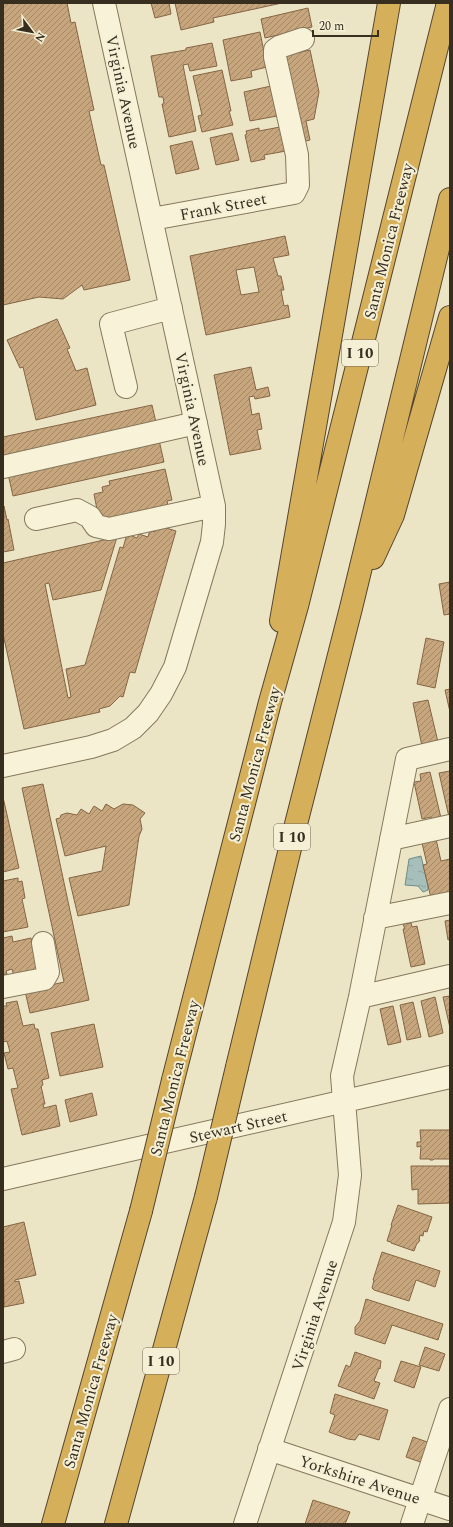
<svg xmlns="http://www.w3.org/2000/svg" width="453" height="1527" font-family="Spectral,serif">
	<defs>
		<pattern id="water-ripples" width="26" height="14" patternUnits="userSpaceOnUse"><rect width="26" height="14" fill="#a7bfbb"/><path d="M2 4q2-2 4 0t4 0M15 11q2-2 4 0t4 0" fill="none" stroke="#90a4a0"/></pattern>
		<pattern id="building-hatch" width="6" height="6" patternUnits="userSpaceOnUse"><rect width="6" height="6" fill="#c8a67d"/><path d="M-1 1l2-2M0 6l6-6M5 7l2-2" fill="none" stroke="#a38866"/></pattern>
	</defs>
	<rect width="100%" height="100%" fill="#ece5c5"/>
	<path fill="url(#water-ripples)" stroke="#6e8d89" d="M421,856L428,886V890L423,892L418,886L405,885L409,859Z"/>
	<path fill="url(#building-hatch)" stroke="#846544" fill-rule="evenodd" d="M9,3H67L71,23L75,22L94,110L89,111L101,165H104L130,280L84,290L82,285L63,299L39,297L3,305V4Z
		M151,3H169L171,14L155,18Z
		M175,3H282L213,18L214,22L181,30Z
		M308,8L312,27L265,38L261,19Z
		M260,32L267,67L251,71L252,77L231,81L223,40Z
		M212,43L217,66L190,71L188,64L183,65L196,131L169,137L162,104H164L163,97H159L151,56L180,51L186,50V48Z
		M310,50L319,92L314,119L306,121L310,140L297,143L278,57Z
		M222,70L231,111H229L233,125L202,132L198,116L202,115L193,76Z
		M271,86L277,116L250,121L244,92Z
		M280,127L286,151L264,155L265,159L251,162L245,135L247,134L246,131L259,128V131Z
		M232,133L239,160L216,165L210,138Z
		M192,141L199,169L176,174L170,146Z
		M285,236L289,255L273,258L278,276H281L284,290H281L284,306L288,305L290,317L206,335L190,256ZM254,267L259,292L241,295L236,270Z
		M57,319L70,348L67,349L76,371L87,368L96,405L36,420L23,367L20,368L7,340Z
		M251,367L256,390L268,387L270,396L255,399L254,396L249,397L252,415L259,413L262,429L257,430L261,449L230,455L214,375Z
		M152,405L157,427L5,460L3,451V437Z
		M159,440L164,462L13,496L8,474Z
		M165,469L172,500L167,501L169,511L100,525L94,494L103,492L102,487L110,485L109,481Z
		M4,506L7,520L8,519L14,550L3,552Z
		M163,527L176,531L135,673L130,672L123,697L120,696L110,706L99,709L100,712L24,729L3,634V563L117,537L101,590L53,600L49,583L45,584L68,698L71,697L66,669L85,665L120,547L123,548L127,534L137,538L139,534L148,537L150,530L155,532L156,528Z
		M450,582V614L444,615L439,584Z
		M426,638L444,642L435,688L417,684Z
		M450,689V712L445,690Z
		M428,700L438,742L422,746L413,703Z
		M450,771V817H449L439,773Z
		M430,772L441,818L432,821L431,817L422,819L414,782L421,781L420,774Z
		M43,784L89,1000L30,1013L25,991L64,982L22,788Z
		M3,797L19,868L3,872Z
		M106,804L114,809L123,804L133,805L145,813L140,819L142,829L139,836L129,905L78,916L69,878L102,871L106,846L65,856L56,819L60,818L61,815L67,813L77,815L81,809L89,814L94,806L102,811Z
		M436,839L441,861L450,859V893L431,898L423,865L427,864L422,843Z
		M18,878V882L22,881L25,898L22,899L28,927L3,932V881Z
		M450,920V939L448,940L445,921Z
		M411,923L412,927L417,926L425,964L411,967L403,929H405L403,924Z
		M12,936L13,942L31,938L39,975L15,980L12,969L6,971L7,974L3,975V938Z
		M450,996V1028L443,997Z
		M435,997L443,1033L429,1037L421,1001Z
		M17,1001L23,1026L34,1024L35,1029H38L49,1078L42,1080L43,1085L41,1086L45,1104H43L44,1108L56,1105L60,1126L22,1135L11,1089L18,1088L13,1068L8,1069L4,1053L10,1052L7,1041L3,1042V1006H7L6,1003Z
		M413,1002L421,1037L407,1040L400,1005Z
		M393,1006L401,1042L388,1045L380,1009Z
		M94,1024L103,1067L60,1076L51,1033Z
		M92,1093L97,1115L70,1122L65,1100Z
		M420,1130H450V1159H434L433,1160H430V1159H420L421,1146L417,1147V1142H421Z
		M411,1166H450V1203L418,1204V1189L412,1190Z
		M398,1205L432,1217L427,1232L424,1231L423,1236L420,1235L419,1240H420L418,1243H417L414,1251L391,1243V1242L387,1241L392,1225H391Z
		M24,1222L36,1275L15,1280V1282L19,1281L24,1303L4,1307L3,1227Z
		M382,1252L440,1271L435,1287L416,1280L409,1301L374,1290L372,1288L374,1280H373Z
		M366,1299L443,1324L438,1340L392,1325L385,1344L355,1334V1327L360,1321Z
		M425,1347L445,1354L439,1371L419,1365Z
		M355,1352L381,1361L380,1369L379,1368L374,1381L380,1383L374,1399L338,1386L346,1365L350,1367Z
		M401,1361L421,1367L414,1388L394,1381Z
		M335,1394L388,1410L379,1440L359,1434L355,1440L348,1439L329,1432L335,1415L330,1413Z
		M413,1437L433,1444L426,1464L406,1457Z
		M313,1500L350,1512L345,1524H305Z"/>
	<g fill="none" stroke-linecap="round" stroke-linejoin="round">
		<defs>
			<path id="minor" d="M152,219L294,193L298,185L297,155L275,57V50L279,47L303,39
				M126,387L111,324L171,308
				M3,467L196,423
				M36,519L77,510L90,517L96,526L109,529L214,506
				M3,766L91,747L113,740L133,728L148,713L161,694L175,667L212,542L214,524V506L104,3
				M391,839L450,826
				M375,918L450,903
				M3,987L44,979L48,972L43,943
				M360,997L450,976
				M3,1179L450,1077
				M3,1352L14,1349
				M269,1449L450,1509
				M245,1524L344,1222L350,1175L342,1076L360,997L407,759L450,749
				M412,1524L450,1409"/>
			<path id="highway" d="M373,558L393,515L450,317
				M281,621L389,3
				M237,1067L295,828L351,608L450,199
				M173,1080L270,702L297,606L448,3
				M53,1524L141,1211
				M116,1524L206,1197"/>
		</defs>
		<use href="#minor" stroke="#86785c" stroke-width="24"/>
		<use href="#highway" stroke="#544530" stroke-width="24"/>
		<use href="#minor" stroke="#f7f2d8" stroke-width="22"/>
		<use href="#highway" stroke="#d6af5b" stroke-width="22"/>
		<defs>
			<path id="highway-bridge" d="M206,1197L237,1067
				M141,1211L173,1080"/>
		</defs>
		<use href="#highway-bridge" stroke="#544530" stroke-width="24" stroke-linecap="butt"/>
		<use href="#highway-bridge" stroke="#d6af5b" stroke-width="22"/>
	</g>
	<g text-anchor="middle" stroke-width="4" stroke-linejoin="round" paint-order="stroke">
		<g fill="#f4efd5" stroke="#706856" stroke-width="1">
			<rect x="342" y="340" width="36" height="26" rx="3"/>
			<rect x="274" y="824" width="36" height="26" rx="3"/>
			<rect x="143" y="1348" width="36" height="26" rx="3"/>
		</g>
		<g font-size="15" font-weight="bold" fill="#372e1f">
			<text x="360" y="358">I 10</text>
			<text x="292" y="842">I 10</text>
			<text x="161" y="1366">I 10</text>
		</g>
		<g font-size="16" fill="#372e1f" stroke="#f4efd5">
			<text transform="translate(124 92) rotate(78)" y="6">Virginia Avenue</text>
			<text transform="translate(223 206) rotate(-11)" y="6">Frank Street</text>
			<text transform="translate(388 241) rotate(-76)" y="6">Santa Monica Freeway</text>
			<text transform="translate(193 409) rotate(78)" y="6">Virginia Avenue</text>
			<text transform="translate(254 764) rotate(-75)" y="6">Santa Monica Freeway</text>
			<text transform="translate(174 1078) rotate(-76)" y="6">Santa Monica Freeway</text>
			<text transform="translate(238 1126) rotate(-13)" y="6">Stewart Street</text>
			<text transform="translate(314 1315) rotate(-72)" y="6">Virginia Avenue</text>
			<text transform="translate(90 1391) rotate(-74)" y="6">Santa Monica Freeway</text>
			<text transform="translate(360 1479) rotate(18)" y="6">Yorkshire Avenue</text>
		</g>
	</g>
	<rect width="453" height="1527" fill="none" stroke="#372e1f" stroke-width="8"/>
	<g transform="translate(32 32) rotate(122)" stroke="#f4efd5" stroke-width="3" paint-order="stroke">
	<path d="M0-3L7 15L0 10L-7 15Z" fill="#372e1f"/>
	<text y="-6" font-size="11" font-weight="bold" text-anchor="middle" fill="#372e1f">N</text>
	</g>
	<path d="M313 30v6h65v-6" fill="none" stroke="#372e1f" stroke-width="2"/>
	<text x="319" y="30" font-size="12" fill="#372e1f" stroke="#f4efd5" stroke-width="3" paint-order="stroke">20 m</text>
</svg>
